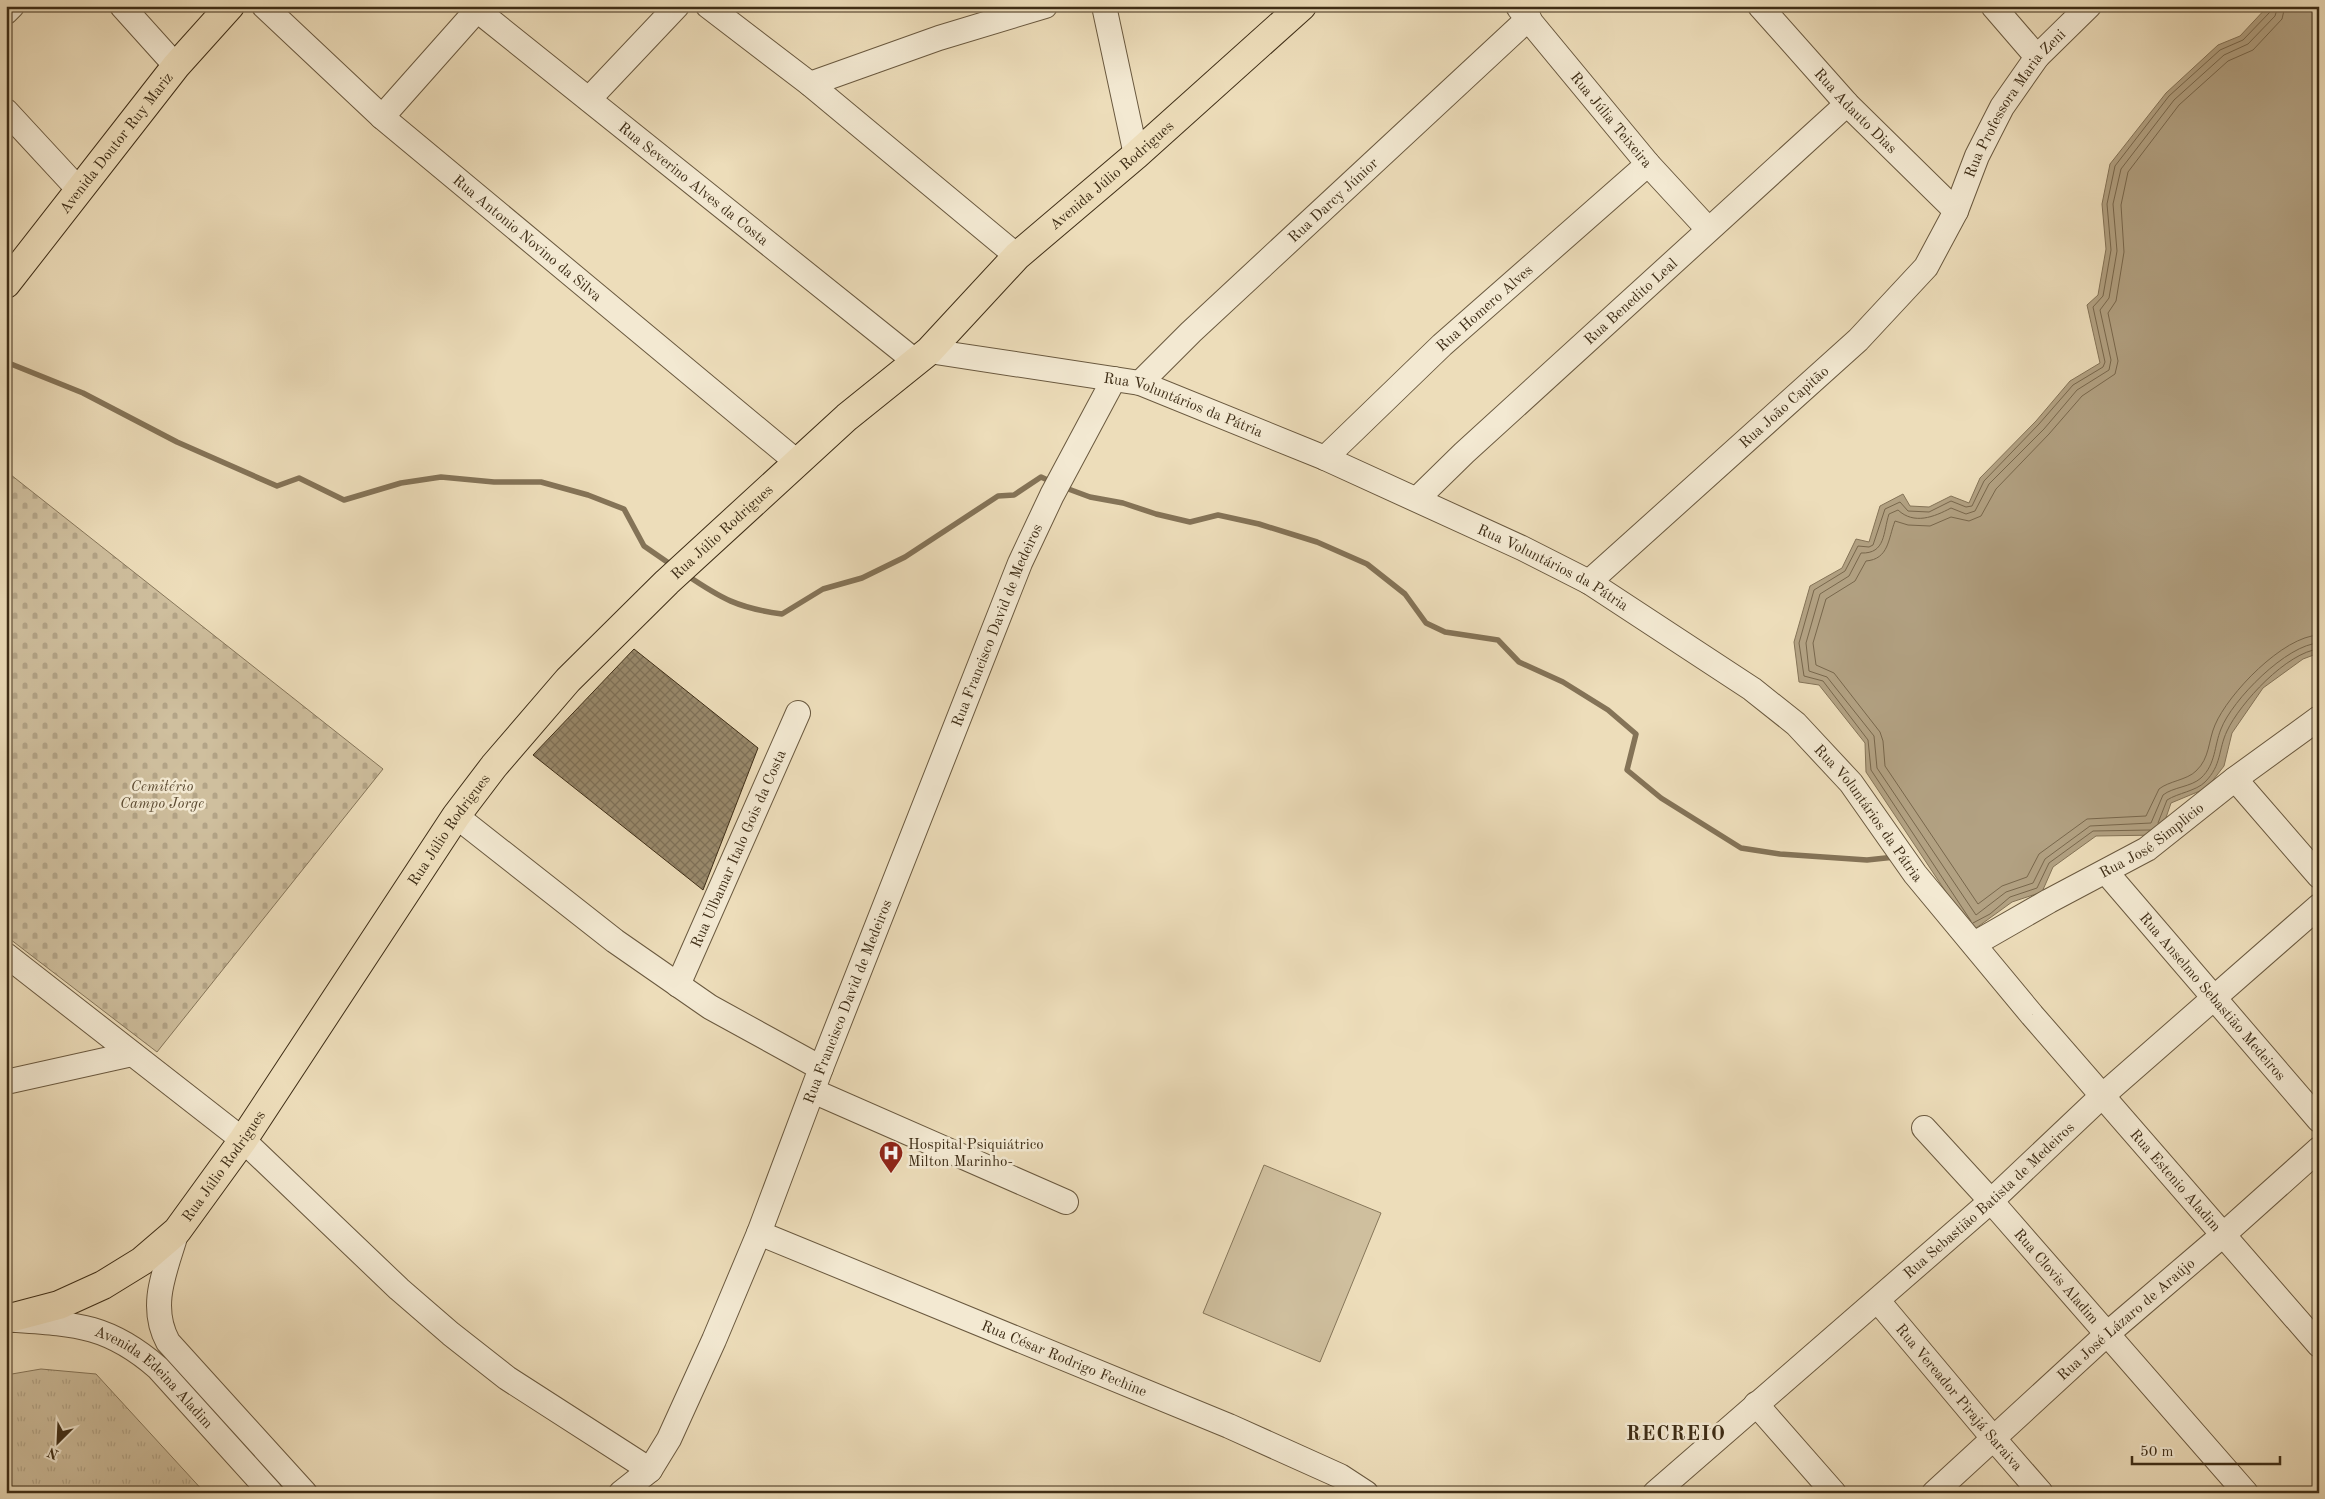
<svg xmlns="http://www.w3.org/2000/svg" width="2325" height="1499" font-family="'Old Standard TT',serif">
	<defs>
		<pattern id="cemetery-stones" width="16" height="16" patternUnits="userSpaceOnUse" patternTransform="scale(1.25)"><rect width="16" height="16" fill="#cfbf9e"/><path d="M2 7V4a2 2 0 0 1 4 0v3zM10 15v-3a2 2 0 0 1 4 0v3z" fill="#b3a487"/></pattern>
		<pattern id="park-tufts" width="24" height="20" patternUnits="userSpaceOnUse" patternTransform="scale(1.25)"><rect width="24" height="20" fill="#cfbf9e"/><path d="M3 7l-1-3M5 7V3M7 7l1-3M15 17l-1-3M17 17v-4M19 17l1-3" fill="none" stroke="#b3a487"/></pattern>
		<pattern id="building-cross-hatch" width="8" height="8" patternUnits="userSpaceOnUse" patternTransform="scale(1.25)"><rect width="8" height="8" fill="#99896b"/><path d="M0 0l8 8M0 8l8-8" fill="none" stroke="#7e7057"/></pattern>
	</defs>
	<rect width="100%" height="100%" fill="#edddba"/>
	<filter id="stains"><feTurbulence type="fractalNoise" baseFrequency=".004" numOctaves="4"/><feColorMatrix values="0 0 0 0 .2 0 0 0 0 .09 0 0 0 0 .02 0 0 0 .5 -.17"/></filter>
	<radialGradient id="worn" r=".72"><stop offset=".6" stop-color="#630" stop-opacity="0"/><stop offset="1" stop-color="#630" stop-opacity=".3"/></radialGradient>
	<path fill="url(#cemetery-stones)" stroke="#86765a" d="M6,471L383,769L157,1052L6,936Z"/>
	<path fill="url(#park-tufts)" stroke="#86765a" d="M41,1369L96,1374L205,1493H6V1375Z"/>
	<path fill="#cfbf9e" stroke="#86765a" d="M1264,1165L1381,1213L1320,1362L1203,1313Z"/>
	<path fill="#b2a182" stroke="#847357" d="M2268,6H2319V653L2303,659L2263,688L2232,733L2224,766L2207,788L2171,803L2160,835L2096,836L2053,867L2042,892L2012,902L1972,931L1866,772L1865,743L1819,685L1799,682L1794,642L1810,586L1842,568L1856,539L1869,542L1880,506L1903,494L1910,506L1929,507L1951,496L1969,503L1980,478L2036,421L2070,381L2100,363L2087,305L2098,295L2106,249L2102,204L2110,164L2166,93L2218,45L2240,36Z"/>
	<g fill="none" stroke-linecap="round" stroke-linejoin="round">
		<path stroke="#78674c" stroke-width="1" d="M2278,6L2275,16L2248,44L2224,55L2174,100L2121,169L2113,204L2117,251L2109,298L2100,310L2111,360L2109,370L2077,390L2044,429L1989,484L1975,511L1966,514L1951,508C1934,517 1914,525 1898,510L1889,514C1883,532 1886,554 1861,553L1849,576L1820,594L1806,643L1809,671L1827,677L1874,736L1877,768L1976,915L2006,892L2033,883L2045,859L2090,826L2151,823L2163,795C2173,787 2191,787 2201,778C2216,764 2214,746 2221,729C2232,700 2287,644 2319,643
			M2285,6L2282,19L2253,50L2228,61L2179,105L2128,172L2121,205L2124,252L2116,301L2108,313L2118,361L2115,374L2082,396L2049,434L1996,489L1981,516L1969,521L1951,517L1930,526L1908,525L1895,521C1888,539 1889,559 1866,561L1855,581L1826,599L1813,643L1816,665L1834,673L1880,732L1883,741L1885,766L1978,904L2002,886L2027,877L2039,854L2087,819L2146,816L2159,789C2169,781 2187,780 2196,771C2210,758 2208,741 2215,725C2228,694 2283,636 2319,635
			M2158,823L2167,800C2178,793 2196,791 2205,782C2222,765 2218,750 2227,731C2240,703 2287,652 2319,649
			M1971,921L1871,770L1868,740L1823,681L1804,676L1799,643L1814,590L1845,571L1858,546L1869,547L1873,545L1885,509L1900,502L1908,511L1929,512L1951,501L1966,507L1972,506L1984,481L2039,424L2073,385L2103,367L2105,362L2093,307L2103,296L2111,250L2107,204L2115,166L2169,96L2220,50L2243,40L2270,12L2271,6
			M1973,923L1990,914L2010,897L2037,888L2049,863L2093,831L2150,830"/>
		<path stroke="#847357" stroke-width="5.5" d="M6,362L83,393L177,442L277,486L299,478L344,500L401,483L441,477L494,482H541L588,495L624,509L644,546L673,566
			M1063,487L1090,497L1123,503L1156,514L1190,522L1218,515L1259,524L1317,542L1367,564L1405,594L1426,623L1445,632L1498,640L1519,662L1563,682L1608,710L1636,734L1627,770L1661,798L1741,848L1780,854L1867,860L1895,857
			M685,574C722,599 738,608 782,614L823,589L862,578L905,557L998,496L1014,495L1041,477L1052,482"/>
	</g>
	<path fill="url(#building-cross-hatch)" stroke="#3e2d16" d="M634,649L758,748L703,890L533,755Z"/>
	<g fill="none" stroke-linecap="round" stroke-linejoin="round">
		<defs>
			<g id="minor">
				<path d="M122,6L176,66"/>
				<path id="s1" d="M264,6L382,117L797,462"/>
				<path id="s2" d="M472,6L915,361"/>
				<path d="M708,6L810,84L1017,256"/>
				<path d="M1104,6L1136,155"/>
				<path id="s3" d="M1760,6L1847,104L1956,211"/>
				<path d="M1993,6L2037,57"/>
				<path id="s4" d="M1519,8L1648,164L1708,229"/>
				<path d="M6,12L12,6"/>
				<path d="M810,84L939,38L1045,6"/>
				<path d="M589,99L677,6"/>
				<path d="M6,111L80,191"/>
				<path d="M382,117L477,10"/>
				<path id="s5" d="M929,351L1140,383L1325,458L1522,548L1589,582L1752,689L1796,724L1851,783L1915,874L2032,1015L2319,1345"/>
				<path id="s6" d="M1140,383L1191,332L1529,18"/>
				<path id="s7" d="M1325,458L1442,345L1648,164"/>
				<path id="s8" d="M1417,499L1464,453L1847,104"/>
				<path id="s9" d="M1589,582L1858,340L1926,267L1956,211L1977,156L2002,107L2037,57L2089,6"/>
				<path d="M2235,779L2319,876"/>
				<path d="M456,816L615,941L710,1007L821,1068"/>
				<path id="s10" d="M2106,872L2319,1120"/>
				<path id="s11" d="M1974,944L2049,901L2147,849L2235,779L2319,718"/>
				<path d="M6,955L243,1140L399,1289L451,1334L507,1378L650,1470"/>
				<path id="s12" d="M678,985L798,713"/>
				<path d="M6,1082L132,1054"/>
				<path d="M813,1091L1066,1202"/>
				<path id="s13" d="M1924,1128L1991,1201L2246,1493"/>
				<path d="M177,1231C166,1269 148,1305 168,1342L305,1493"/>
				<path id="s14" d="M759,1233L1229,1426L1340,1476L1366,1493"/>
				<path id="s15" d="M1878,1301L1994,1439L2041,1493"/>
				<path id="s16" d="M16,1320C77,1324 110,1326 158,1368L271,1493"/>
				<path d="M1756,1404L1834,1493"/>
				<path id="s17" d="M621,1493L650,1470L669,1439L714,1340L759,1233L821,1068L1020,563L1052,495L1114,379"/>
				<path id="s18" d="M1655,1493L1991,1201L2102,1096L2319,906"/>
				<path id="s19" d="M1934,1493L2107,1334L2224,1234L2319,1149"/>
			</g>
			<g id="major">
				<path id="s20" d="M6,284L176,66L230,6"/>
				<path id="s21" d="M6,1319L59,1305L103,1285L142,1261L177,1231L243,1140L456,816L494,766L568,680L667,582L847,417L929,351L1017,256L1136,155L1302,6"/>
			</g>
		</defs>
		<use href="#minor" stroke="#6a593f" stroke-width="26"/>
		<use href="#major" stroke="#3e2d16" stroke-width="30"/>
		<use href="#minor" stroke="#f3e9d2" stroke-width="24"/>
		<use href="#major" stroke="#edddba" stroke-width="28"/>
	</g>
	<defs>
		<symbol id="hospital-pin" viewBox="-11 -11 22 30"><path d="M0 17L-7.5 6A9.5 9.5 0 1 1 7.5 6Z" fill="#8f2418" stroke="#f3e9d2"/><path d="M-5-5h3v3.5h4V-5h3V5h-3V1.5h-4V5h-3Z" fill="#fff"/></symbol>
	</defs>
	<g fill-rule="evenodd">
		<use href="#hospital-pin" x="877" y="1139" width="28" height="38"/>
	</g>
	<g text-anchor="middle" stroke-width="5" stroke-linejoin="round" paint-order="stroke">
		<g font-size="15" fill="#3e2d16" stroke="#f3e9d2">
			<text dy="5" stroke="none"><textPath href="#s9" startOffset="649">Rua Professora Maria Zeni</textPath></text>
			<text dy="5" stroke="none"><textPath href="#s3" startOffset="142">Rua Adauto Dias</textPath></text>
			<text dy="5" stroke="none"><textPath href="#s4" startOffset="145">Rua Júlia Teixeira</textPath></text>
			<text dy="5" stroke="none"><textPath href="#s20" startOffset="179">Avenida Doutor Ruy Mariz</textPath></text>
			<text dy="5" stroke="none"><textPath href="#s21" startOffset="1614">Avenida Júlio Rodrigues</textPath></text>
			<text dy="5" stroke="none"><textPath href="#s2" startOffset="284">Rua Severino Alves da Costa</textPath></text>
			<text dy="5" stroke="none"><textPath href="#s6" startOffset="266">Rua Darcy Júnior</textPath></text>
			<text dy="5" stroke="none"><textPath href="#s1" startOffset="351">Rua Antonio Novino da Silva</textPath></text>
			<text dy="5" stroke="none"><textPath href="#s8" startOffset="291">Rua Benedito Leal</textPath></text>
			<text dy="5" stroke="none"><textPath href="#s7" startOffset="219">Rua Homero Alves</textPath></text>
			<text dy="5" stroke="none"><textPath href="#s5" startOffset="261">Rua Voluntários da Pátria</textPath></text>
			<text dy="5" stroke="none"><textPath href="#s9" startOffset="262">Rua João Capitão</textPath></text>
			<text dy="5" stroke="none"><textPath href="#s21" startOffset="1085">Rua Júlio Rodrigues</textPath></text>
			<text dy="5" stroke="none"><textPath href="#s5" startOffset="666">Rua Voluntários da Pátria</textPath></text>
			<text dy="5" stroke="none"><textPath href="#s17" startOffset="951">Rua Francisco David de Medeiros</textPath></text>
			<text dy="5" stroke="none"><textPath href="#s5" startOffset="1071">Rua Voluntários da Pátria</textPath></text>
			<text dy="5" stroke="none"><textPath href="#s21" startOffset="680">Rua Júlio Rodrigues</textPath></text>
			<text dy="5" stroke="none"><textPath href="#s11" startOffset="206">Rua José Simplicio</textPath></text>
			<text dy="5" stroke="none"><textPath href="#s12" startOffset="149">Rua Ulbamar Italo Gois da Costa</textPath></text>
			<text dy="5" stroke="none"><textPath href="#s10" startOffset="164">Rua Anselmo Sebastião Medeiros</textPath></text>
			<text dy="5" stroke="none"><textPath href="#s17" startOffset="546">Rua Francisco David de Medeiros</textPath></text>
			<text dy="5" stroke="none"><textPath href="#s21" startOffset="275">Rua Júlio Rodrigues</textPath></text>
			<text dy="5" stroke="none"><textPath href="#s5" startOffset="1550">Rua Estenio Aladim</textPath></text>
			<text dy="5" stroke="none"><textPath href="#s18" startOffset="444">Rua Sebastião Batista de Medeiros</textPath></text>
			<text dy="5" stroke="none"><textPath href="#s13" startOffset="199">Rua Clovis Aladim</textPath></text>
			<text dy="5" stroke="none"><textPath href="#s19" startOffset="259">Rua José Lázaro de Araújo</textPath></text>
			<text dy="5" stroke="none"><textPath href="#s14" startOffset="330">Rua César Rodrigo Fechine</textPath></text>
			<text dy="5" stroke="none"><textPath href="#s16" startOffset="156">Avenida Edeina Aladim</textPath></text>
			<text dy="5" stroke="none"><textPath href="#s15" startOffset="126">Rua Vereador Pirajá Saraiva</textPath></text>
		</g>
		<g font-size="15" font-style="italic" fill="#5b4a31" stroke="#f3e9d2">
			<text x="162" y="791">Cemitério<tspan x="162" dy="17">Campo Jorge</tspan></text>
		</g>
		<g font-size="15" fill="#3e2d16" stroke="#f3e9d2" text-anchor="start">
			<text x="908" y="1149">Hospital Psiquiátrico<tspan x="908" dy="17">Milton Marinho-</tspan></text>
		</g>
		<g font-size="20" font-weight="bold" letter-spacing="1" fill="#3e2d16" stroke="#f3e9d2">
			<text x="1676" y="1440">RECREIO</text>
		</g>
	</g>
	<rect width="2325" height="1499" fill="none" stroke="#edddba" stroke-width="25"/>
	<rect x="8" y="8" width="2310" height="1484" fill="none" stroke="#3e2d16" stroke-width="2.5"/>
	<rect x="12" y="12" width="2300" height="1474" fill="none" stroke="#3e2d16"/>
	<g transform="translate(58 1442) rotate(204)" stroke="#f3e9d2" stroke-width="4" paint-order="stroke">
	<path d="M0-4L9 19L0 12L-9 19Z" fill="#3e2d16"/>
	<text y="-8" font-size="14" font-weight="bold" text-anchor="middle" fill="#3e2d16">N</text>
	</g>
	<path d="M2132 1456v8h148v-8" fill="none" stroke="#3e2d16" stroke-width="2.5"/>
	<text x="2140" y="1456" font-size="15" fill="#3e2d16" stroke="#f3e9d2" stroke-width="4" paint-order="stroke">50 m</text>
	<rect width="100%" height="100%" filter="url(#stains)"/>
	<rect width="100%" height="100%" fill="url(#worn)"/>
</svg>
